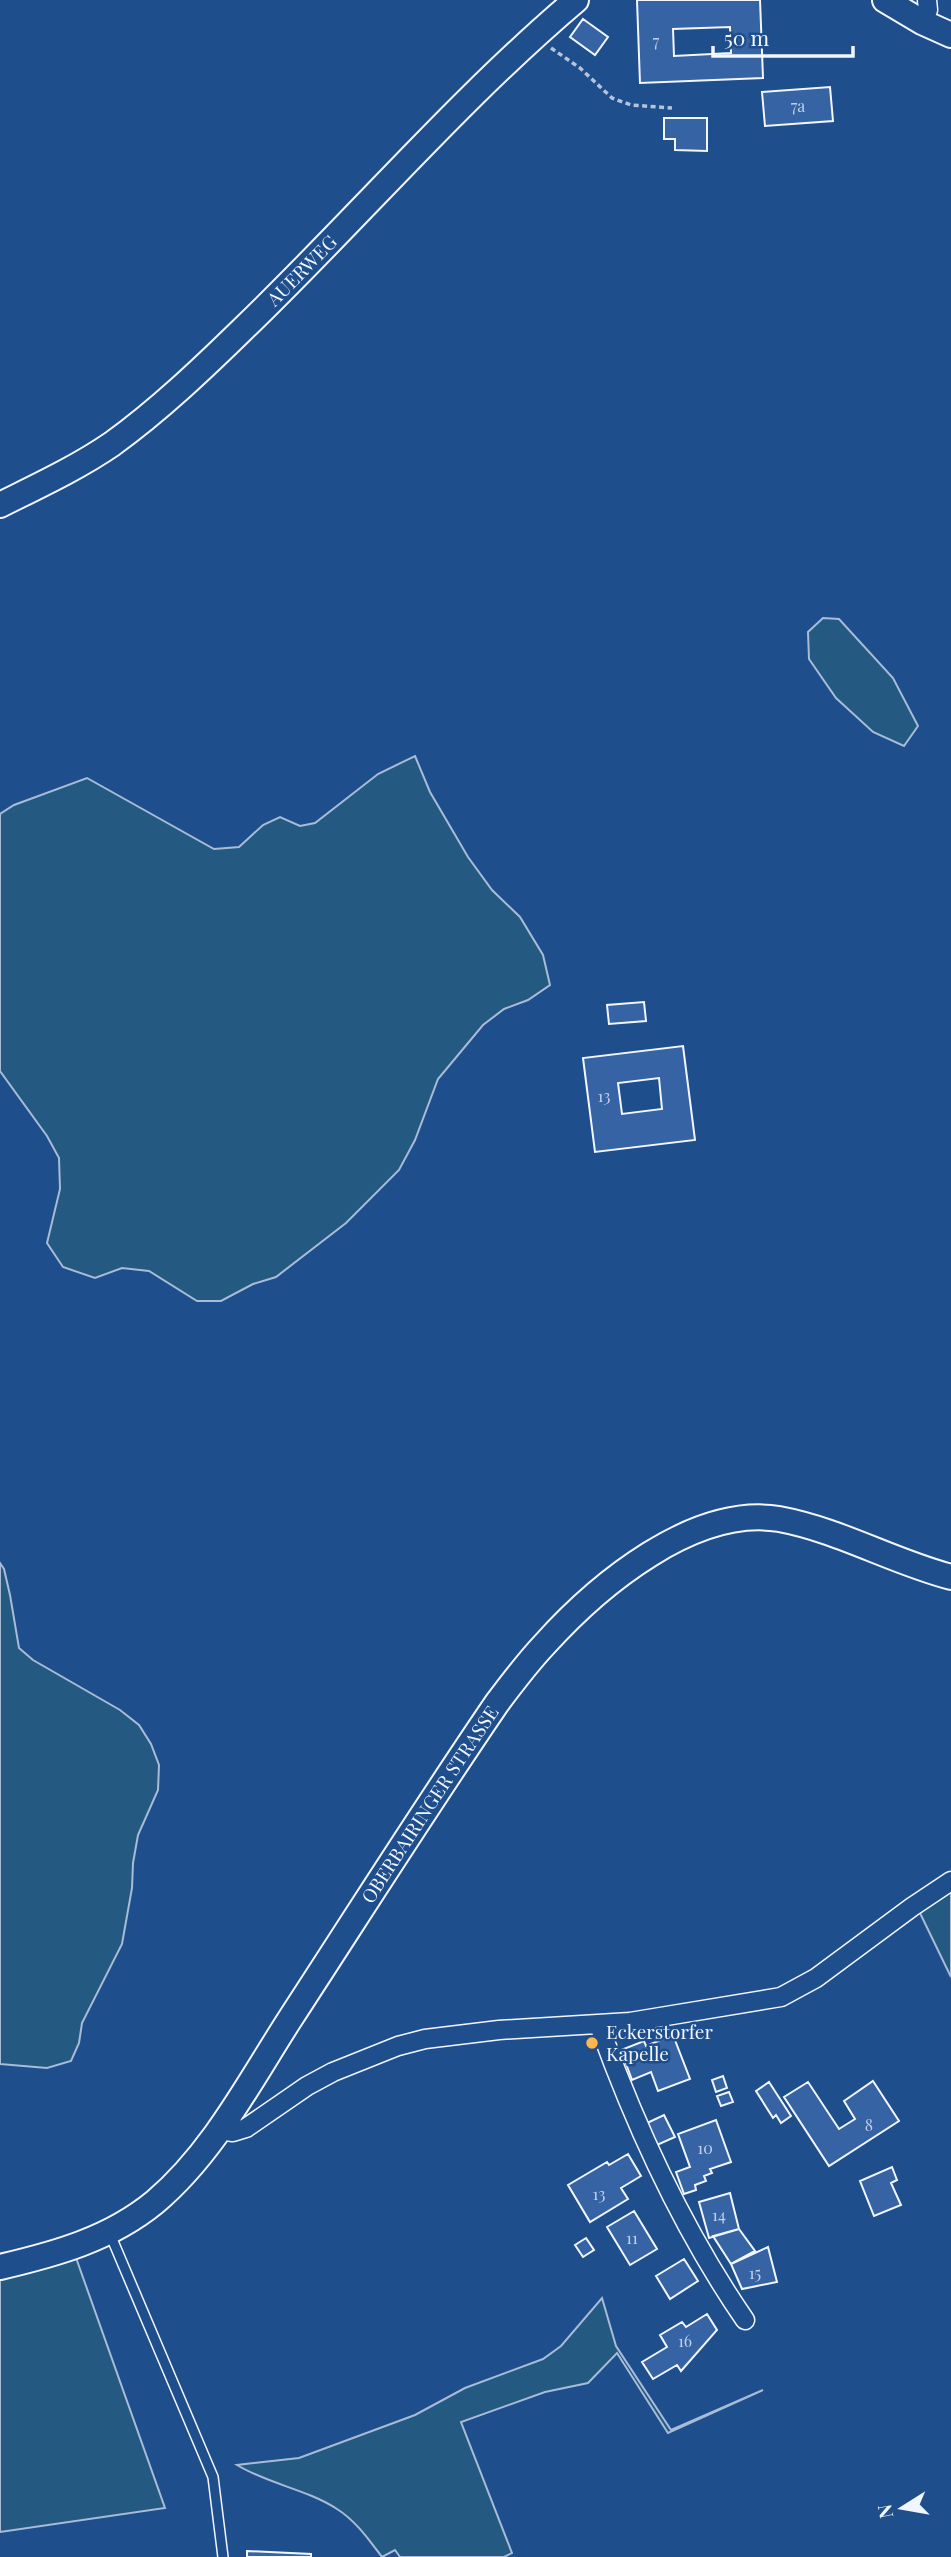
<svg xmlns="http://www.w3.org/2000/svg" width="951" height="2557" font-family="'Playfair Display',serif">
	<rect width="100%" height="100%" fill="#1f4e8c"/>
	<path fill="#245a82" stroke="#a8bbd7" stroke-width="2" d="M823,618L839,619L893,678L918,726L904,746L873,732L836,698L809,659L808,632Z
		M415,756L430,792L468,857L492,890L520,917L543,955L550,985L528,1000L504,1009L483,1025L438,1079L415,1140L399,1170L346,1223L276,1277L253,1284L221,1301H197L149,1271L122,1268L95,1278L63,1267L47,1243L60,1189L59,1158L47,1136L0,1071V814L14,805L87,778L214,849L239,847L263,825L280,817L300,826L315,823L378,774Z
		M0,1563L4,1569L10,1595L19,1648L33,1660L120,1710L139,1725L151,1744L159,1765L158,1790L138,1835L133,1863L132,1888L122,1944L82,2023L79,2043L71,2061L47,2068L0,2064Z
		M951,1888V1977L919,1911Z
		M75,2255L165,2508L0,2532V2274Z
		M602,2298L616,2346L671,2430L763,2390L668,2433L617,2353L588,2383L545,2392L461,2422L512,2553L504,2557H400L395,2550L382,2557C369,2540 356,2521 337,2509C306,2489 268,2484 237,2465L299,2458L415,2415L465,2388L543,2359L561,2346Z"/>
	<path fill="#3563a3" stroke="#f2f6ff" stroke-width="2" fill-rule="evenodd" d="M637,0H760L763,78L640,83ZM730,27L731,53L674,56L673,29Z
		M583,19L608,37L595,55L570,37Z
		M830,87L833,121L765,126L762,92Z
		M664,118H707V151L675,150V139H664Z
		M644,1002L646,1021L609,1024L607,1005Z
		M683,1046L695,1140L595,1152L583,1058ZM659,1078L662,1109L622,1114L618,1083Z
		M673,2035L690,2079L658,2091L651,2072L632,2080L621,2050L644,2041L646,2046Z
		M723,2076L727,2088L716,2092L712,2080Z
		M873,2081L899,2121L829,2166L784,2097L808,2082L839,2129L855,2119L844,2101Z
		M769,2082L791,2116L781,2123L776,2115L773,2118L756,2091Z
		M729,2092L733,2102L721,2106L717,2096Z
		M664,2115L675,2137L657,2145L647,2123Z
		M716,2120L731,2162L710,2169L712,2173L704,2176L706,2181L695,2185L696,2190L684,2194L676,2172L690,2167L678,2134Z
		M628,2154L641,2176L621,2188L628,2199L590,2222L568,2185L607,2162L609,2165Z
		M892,2167L897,2180L891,2183L901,2205L874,2216L860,2181Z
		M730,2193L739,2229L709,2238L699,2202Z
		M634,2211L657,2249L630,2265L607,2227Z
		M739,2229L755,2251L731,2264L713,2236Z
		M586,2238L594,2250L583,2257L575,2245Z
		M768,2247L777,2282L742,2289L731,2264Z
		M684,2259L698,2281L670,2299L656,2276Z
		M707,2314L717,2330L681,2371L677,2365L653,2379L642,2362L667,2347L660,2335L682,2322L686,2327Z
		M247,2551L311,2554V2557H247Z"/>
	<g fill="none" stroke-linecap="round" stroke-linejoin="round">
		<defs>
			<path id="lane" d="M110,2234L213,2477L223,2557"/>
			<path id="street" d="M922,22L928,10L927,0
				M599,2025C636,2128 683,2230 745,2320
				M219,2127L226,2131L233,2132L246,2128L307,2086L333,2072L398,2046L425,2039L499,2030L630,2022L781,1997L816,1978L912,1907L951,1881"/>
			<g id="secondary">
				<path d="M885,0L922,22L951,35"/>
				<path id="s1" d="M0,505C38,486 77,468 112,444C159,410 202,369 244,328C355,221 458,100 576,0"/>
				<path id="s2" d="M0,2267C56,2254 110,2239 155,2202C213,2153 250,2081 290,2019C359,1913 426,1807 497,1703C512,1683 527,1663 544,1645C598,1585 694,1505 779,1519C839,1530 893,1562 951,1577"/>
			</g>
		</defs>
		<use href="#lane" stroke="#f2f6ff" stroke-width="12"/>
		<use href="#street" stroke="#f2f6ff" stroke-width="21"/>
		<use href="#secondary" stroke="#f2f6ff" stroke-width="28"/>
		<path stroke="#b3c4dc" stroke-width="3.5" stroke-dasharray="5 3.5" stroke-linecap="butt" d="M551,48L580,68L612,98L631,105L672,108"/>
		<use href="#lane" stroke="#1f4e8c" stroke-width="9"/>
		<use href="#street" stroke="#1f4e8c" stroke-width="18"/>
		<use href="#secondary" stroke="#1f4e8c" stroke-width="24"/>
	</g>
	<circle fill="#ffb74d" stroke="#1f4e8c" stroke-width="2.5" cx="592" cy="2043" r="7"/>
	<g text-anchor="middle" stroke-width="5" stroke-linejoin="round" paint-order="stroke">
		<g font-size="16" fill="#c3d1e8">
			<text x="656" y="47">7</text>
			<text x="798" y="112">7a</text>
			<text x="604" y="1102">13</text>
			<text x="869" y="2131">8</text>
			<text x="705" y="2154">10</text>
			<text x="599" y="2200">13</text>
			<text x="719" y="2221">14</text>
			<text x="632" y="2244">11</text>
			<text x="755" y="2279">15</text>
			<text x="685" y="2347">16</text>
		</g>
		<g font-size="19" fill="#f2f6ff" stroke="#1f4e8c">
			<text dy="7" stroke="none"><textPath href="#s1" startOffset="385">AUERWEG</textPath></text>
			<text dy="7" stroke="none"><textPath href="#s2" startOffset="654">OBERBAIRINGER STRASSE</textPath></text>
		</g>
		<g font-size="19" fill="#f2f6ff" stroke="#1f4e8c" text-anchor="start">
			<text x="606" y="2039">Eckerstorfer<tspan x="606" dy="22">Kapelle</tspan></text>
		</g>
	</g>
	<g transform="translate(902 2508) rotate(259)" stroke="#1f4e8c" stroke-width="5" paint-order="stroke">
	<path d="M0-5L12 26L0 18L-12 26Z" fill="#f2f6ff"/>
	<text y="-10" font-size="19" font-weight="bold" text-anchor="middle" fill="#f2f6ff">N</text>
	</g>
	<path d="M713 46v10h140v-10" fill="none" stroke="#f2f6ff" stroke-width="3.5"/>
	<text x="724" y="46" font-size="21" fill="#f2f6ff" stroke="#1f4e8c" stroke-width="5" paint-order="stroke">50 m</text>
</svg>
